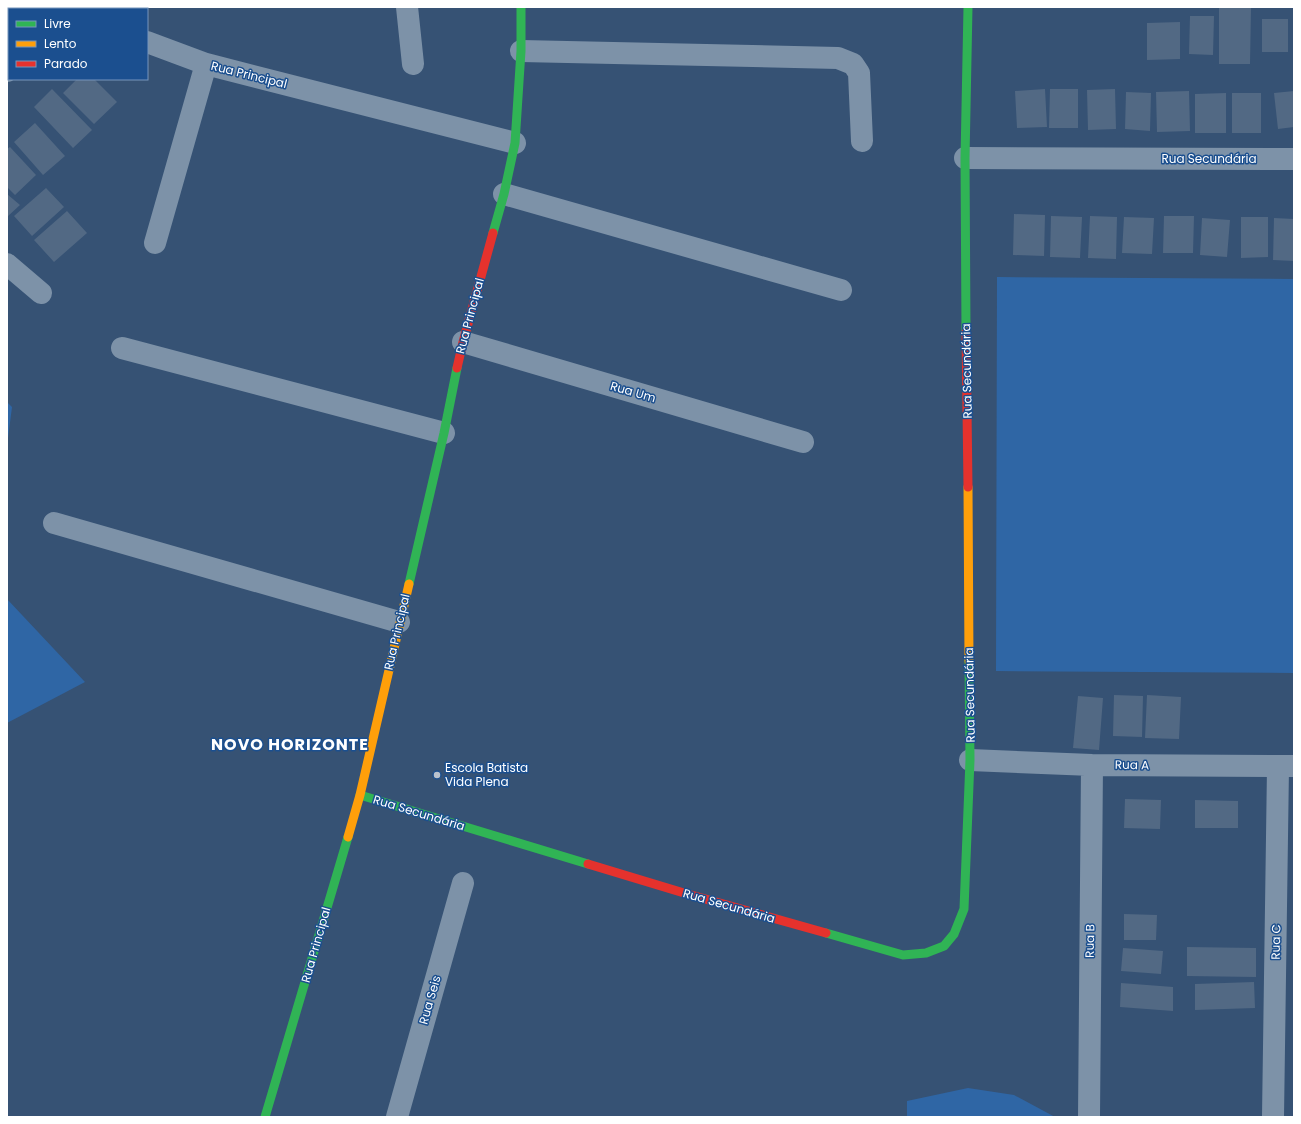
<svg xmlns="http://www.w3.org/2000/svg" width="1301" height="1124" font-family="Poppins,sans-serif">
	<rect width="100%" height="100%" fill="#365274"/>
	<path fill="#2f66a5" d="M997,277L1294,279V673L996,671Z
		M7,402L12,407L7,446Z
		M7,599L85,682L7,723Z
		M968,1088L1014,1095L1055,1117H907V1101Z"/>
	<path fill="#526984" d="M1219,7H1251L1250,64H1219Z
		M1190,16H1214L1213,55L1189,54Z
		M1262,19H1288V52H1262Z
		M1180,22V59L1147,60V23Z
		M77,79H94L117,102L94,124L63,93Z
		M52,89L92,130L73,148L34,107Z
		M1045,89L1047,127L1017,128L1015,91Z
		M1050,89H1078V128H1049Z
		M1115,89L1116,129L1088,130L1087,90Z
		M1189,91L1190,131L1157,132L1156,92Z
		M1294,91V127L1278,129L1274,93Z
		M1126,92L1151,93L1150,131L1125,129Z
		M1226,93V133H1195V94Z
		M1232,93H1261V133H1232Z
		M35,123L65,156L43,175L14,142Z
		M10,147L36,175L15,195L7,187V149Z
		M46,188L64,207L32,236L14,216Z
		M7,194L20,205L7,217Z
		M67,211L87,233L54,262L34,240Z
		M1014,214L1045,215L1044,256L1013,255Z
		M1051,216L1082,217L1080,258L1050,257Z
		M1090,216L1117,217L1116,259L1088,258Z
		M1164,216H1194L1193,253H1163Z
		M1124,217L1154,218L1152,254L1122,253Z
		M1241,217H1268V257L1241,258Z
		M1202,218L1230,220L1227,257L1200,255Z
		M1274,218L1294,219V261L1273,260Z
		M1114,695L1143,696L1142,737L1113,736Z
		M1147,695L1181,697L1179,739L1145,738Z
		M1078,696L1103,698L1099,750L1073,748Z
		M1125,799L1161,800L1160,829L1124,828Z
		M1195,800L1238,801V828H1195Z
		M1124,914L1157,915L1156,940H1124Z
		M1187,947L1256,948V977L1187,976Z
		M1123,948L1163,951L1161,974L1121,971Z
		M1254,982L1255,1008L1195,1010V984Z
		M1121,983L1173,987V1011L1120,1007Z"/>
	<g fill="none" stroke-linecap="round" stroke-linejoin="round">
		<path stroke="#7d92a8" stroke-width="22" d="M88,7L91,9
			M407,7L413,64
			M62,9L64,7
			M147,42L206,64L515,143
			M521,51L838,58L853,64L859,73L862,141
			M7,71L9,69
			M965,158L1294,159
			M504,194L841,290
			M155,243L206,64
			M7,264L41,293
			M463,342L803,442
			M122,348L444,433
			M54,523L399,622
			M970,760L1092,765L1294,766
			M397,1117L463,883
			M1089,1117L1092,765
			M1273,1117L1278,767"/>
		<path stroke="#30b455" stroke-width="9" d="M493,233L504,194L515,143L521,51V7
			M966,332L965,158L968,7
			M409,584L444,433L457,368
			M360,795L588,864
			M826,933L903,955L926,953L944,946L954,934L964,909L970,760L969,661
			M265,1117L348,837"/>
		<path stroke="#ff9f0a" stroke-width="9" d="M968,487L969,661
			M348,837L360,795L409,584"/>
		<path stroke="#e5322d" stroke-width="9" d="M966,332L968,487
			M457,368L463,342L493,233
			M588,864L684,893L826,933"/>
	</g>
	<circle fill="#b9c2ce" stroke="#1b4f8f" stroke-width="1.5" cx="437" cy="775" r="4"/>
	<g text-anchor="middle" stroke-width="3" stroke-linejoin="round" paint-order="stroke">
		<g font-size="12" fill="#fff" stroke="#1b4f8f">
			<text transform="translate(249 75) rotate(14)" y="4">Rua Principal</text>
			<text x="1209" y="163">Rua Secundária</text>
			<text transform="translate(470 316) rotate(-75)" y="4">Rua Principal</text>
			<text transform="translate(967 371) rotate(-91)" y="4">Rua Secundária</text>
			<text transform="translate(633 392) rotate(16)" y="4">Rua Um</text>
			<text transform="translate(397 632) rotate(-77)" y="4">Rua Principal</text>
			<text transform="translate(970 695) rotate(-91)" y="4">Rua Secundária</text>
			<text transform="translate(1132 765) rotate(1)" y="4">Rua A</text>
			<text transform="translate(419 813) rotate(17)" y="4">Rua Secundária</text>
			<text transform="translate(729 906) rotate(16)" y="4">Rua Secundária</text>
			<text transform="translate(1090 941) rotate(-89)" y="4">Rua B</text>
			<text transform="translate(1276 942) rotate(-89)" y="4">Rua C</text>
			<text transform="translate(316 945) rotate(-74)" y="4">Rua Principal</text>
			<text transform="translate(430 1000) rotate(-74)" y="4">Rua Seis</text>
		</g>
		<g font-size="12" fill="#fff" stroke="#1b4f8f" text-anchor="start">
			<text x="445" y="772">Escola Batista<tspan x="445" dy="14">Vida Plena</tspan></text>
		</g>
		<g font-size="16" font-weight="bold" letter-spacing="1" fill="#fff" stroke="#1b4f8f">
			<text x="290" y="750">NOVO HORIZONTE</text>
		</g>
	</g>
	<rect width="1301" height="1124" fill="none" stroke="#ffffff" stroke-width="16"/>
	<rect x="8" y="8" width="140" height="72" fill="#1b4f8f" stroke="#7695bc"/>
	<rect x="16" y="21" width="20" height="6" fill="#30b455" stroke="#7695bc"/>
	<text x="44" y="28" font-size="12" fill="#ffffff">Livre</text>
	<rect x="16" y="41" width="20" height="6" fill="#ff9f0a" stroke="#7695bc"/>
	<text x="44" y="48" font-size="12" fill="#ffffff">Lento</text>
	<rect x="16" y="61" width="20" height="6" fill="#e5322d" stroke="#7695bc"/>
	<text x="44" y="68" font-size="12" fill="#ffffff">Parado</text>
</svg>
